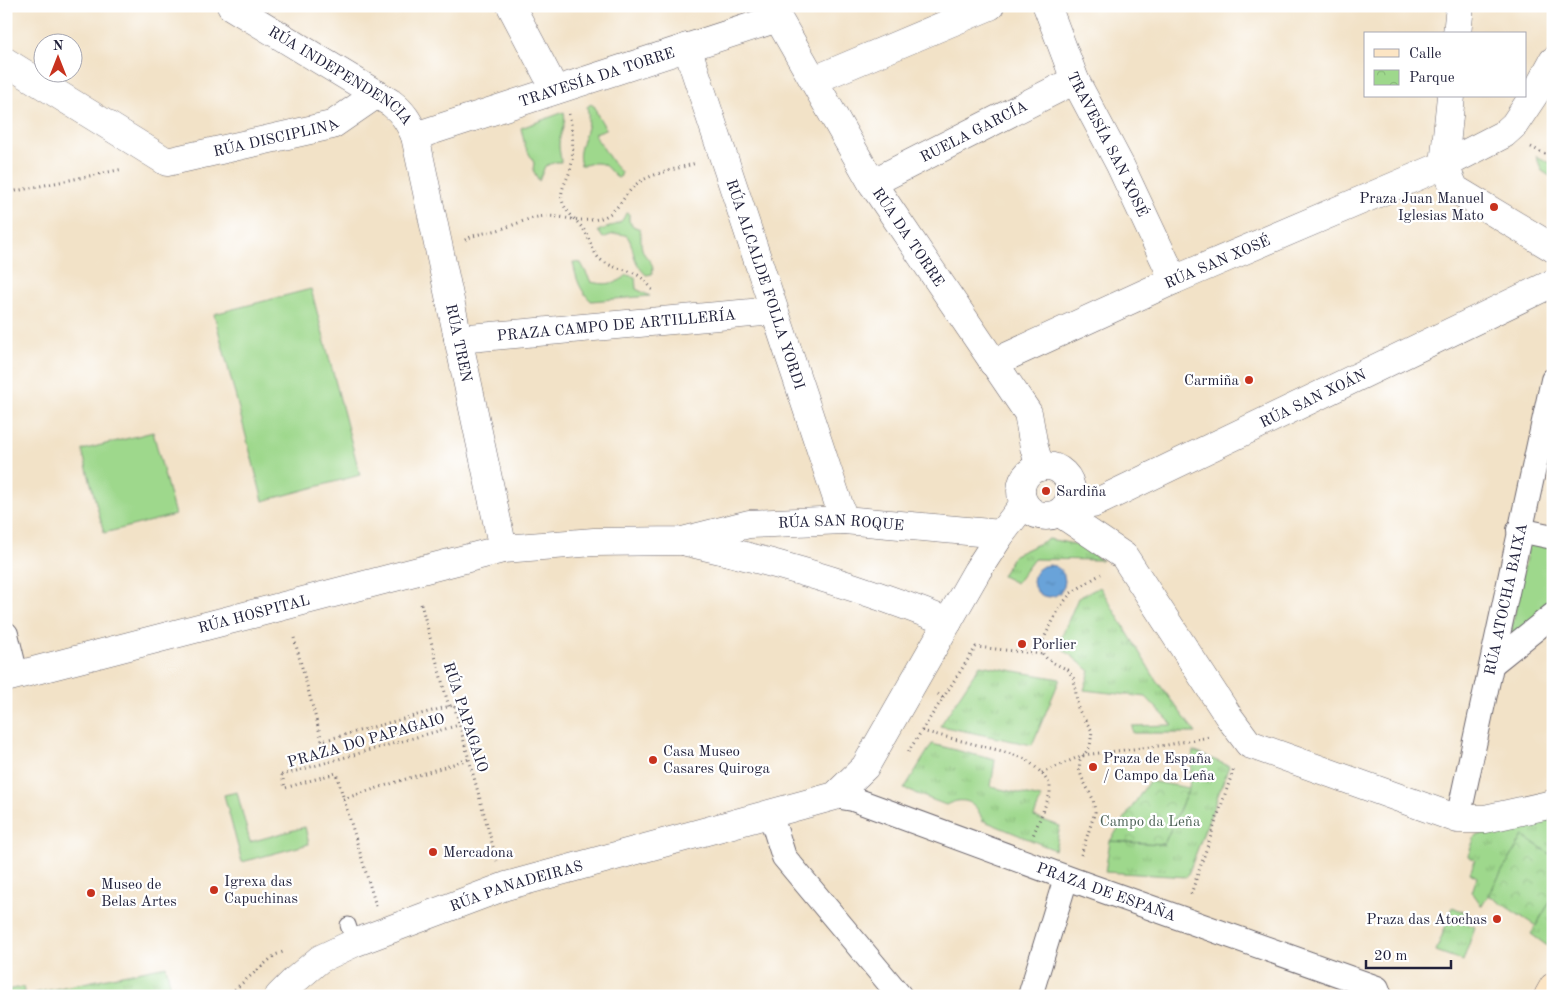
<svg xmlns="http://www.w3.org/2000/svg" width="1559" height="1002" font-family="'Old Standard TT',serif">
	<defs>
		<pattern id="grass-tufts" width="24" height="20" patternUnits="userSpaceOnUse" patternTransform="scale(1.25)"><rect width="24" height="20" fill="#9ed88c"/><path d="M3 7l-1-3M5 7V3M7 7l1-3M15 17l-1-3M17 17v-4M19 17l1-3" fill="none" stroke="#88b97a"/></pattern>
		<pattern id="park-crowns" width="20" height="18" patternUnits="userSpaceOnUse" patternTransform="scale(1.25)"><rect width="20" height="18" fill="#9ed88c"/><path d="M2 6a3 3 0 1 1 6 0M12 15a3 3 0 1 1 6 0" fill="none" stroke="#88b97a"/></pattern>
		<pattern id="water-ripples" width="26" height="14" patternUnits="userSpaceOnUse" patternTransform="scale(1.25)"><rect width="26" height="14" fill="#69a3d9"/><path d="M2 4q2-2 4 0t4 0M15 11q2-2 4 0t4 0" fill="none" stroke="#5684b1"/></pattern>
	</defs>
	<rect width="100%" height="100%" fill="#fff"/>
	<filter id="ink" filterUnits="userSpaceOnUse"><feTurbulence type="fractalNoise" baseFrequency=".02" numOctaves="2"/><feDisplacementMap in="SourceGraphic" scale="10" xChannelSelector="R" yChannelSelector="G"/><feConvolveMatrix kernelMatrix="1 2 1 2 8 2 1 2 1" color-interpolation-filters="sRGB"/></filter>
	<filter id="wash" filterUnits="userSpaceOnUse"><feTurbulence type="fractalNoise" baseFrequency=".0096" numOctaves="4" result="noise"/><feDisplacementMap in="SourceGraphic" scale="20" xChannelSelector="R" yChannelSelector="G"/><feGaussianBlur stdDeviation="1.12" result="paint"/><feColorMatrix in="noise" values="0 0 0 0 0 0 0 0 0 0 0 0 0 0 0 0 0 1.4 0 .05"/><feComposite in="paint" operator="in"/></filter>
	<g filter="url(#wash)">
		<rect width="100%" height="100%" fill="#f2e2c7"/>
		<path fill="url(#grass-tufts)" stroke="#607d64" d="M1049,539L1074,544L1102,560L1034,559L1016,583L1002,576L1014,555Z
			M1100,587L1156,680L1196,733H1133L1132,726L1173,725L1146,697L1084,690L1090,671L1058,645L1078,598Z
			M980,665L1060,679L1032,745L940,726Z
			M932,744L995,760L991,787L1041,798L1034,817L1060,826L1055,850L982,820C977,801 963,796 946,805L904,789Z
			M1193,751L1229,766L1187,877L1105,872L1110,841L1164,844L1189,788Z
			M1553,818V856L1523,836L1482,906L1472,892L1477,877L1470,873L1475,860L1468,856L1475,836Z
			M1553,896V950L1531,934Z
			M1453,907L1470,915L1468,924L1475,927L1463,961L1436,951Z
			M166,966L173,996H6V990L23,987L25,995Z"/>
		<path fill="url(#park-crowns)" stroke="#607d64" d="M1149,781L1189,788L1164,844L1110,841Z
			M1523,836L1553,856V896L1536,926L1488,895Z"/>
		<path fill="#9ed88c" stroke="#607d64" d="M591,104L595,107L597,114L606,129L595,133V137C605,148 610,162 621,172V176L618,178C610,174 608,163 597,163C591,162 587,166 581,165C574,147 593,131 587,107Z
			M564,112C567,125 559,133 559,145C559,151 561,157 561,162H556L545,166L539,181L533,170L534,163L525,146L521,128Z
			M1536,156L1553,164V178L1542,171Z
			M626,213L629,214V221L633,226L640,229C642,236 640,243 642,249C645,260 656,261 652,274L646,275C642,271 638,266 636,261C632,252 633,244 627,236C618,232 612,234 603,238L598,231C603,229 620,224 622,220C624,218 625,215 626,213Z
			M573,262L581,263L591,282C604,285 617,285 627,275L635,277L636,289L650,296L591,301C579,289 576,278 573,262Z
			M311,289L360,475L263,501L214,314Z
			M153,432L175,515L104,533L82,450Z
			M1529,543L1553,547V603L1509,642Z
			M237,792L250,842L305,827L309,844L242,862L224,795Z"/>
		<path fill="url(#water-ripples)" stroke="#46628a" d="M1033 581a16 16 0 1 1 32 0a16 16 0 1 1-32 0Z"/>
	</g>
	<g filter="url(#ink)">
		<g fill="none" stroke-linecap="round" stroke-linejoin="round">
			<defs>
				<path id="service" d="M348,925L354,943"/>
				<g id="pedestrian">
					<path d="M1519,530L1553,537"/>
					<path d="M6,634L16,675"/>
					<path d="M1492,664L1553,615"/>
					<path id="s1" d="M835,796L853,799L1073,880L1377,988L1380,996"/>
					<path d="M770,813L784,857L900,996"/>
					<path id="s2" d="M1458,819L1553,380"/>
					<path d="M1030,996L1066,878"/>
				</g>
				<g id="minor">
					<path id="s3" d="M231,6L391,103C403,112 409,122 415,136L503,549"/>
					<path d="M511,6L555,90"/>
					<path id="s4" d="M771,6L872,183L1028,413L1034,447L1040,467"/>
					<path id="s5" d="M1047,6L1075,80L1120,165L1174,280"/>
					<path d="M1457,34L1460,6"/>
					<path id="s6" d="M687,47L844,520"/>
					<path id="s7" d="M6,62L167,162L332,125L377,94"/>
					<path d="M814,80L990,6"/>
					<path id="s8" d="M415,136L778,18"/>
					<path d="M1444,165L1455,189L1553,248"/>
					<path d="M1444,165L1451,96"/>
					<path id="s9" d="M872,183L1075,80"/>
					<path id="s10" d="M458,339L774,311"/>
					<path id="s11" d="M993,363L1174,280L1444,165L1504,134L1514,125L1536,92L1553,61"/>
					<circle cx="1046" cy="491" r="25"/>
					<path id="s12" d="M1069,503L1093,504L1553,283"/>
					<path d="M1060,513L1124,556L1229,717L1249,744L1458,819H1485L1553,804"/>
					<path d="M687,542C776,562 864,588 948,622"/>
					<path id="s13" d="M6,678L503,549L594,542L682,541L749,524L844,520L1001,534"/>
					<path id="s14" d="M279,996L294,981L320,959L354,943L506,886L835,796L865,767L977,571L1001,534L1024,504"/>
				</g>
				<path id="secondary" d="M1548,996L1553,987"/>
			</defs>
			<use href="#service" stroke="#6b656c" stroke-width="17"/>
			<use href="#pedestrian" stroke="#6b656c" stroke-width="26"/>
			<use href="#minor" stroke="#6b656c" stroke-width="29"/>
			<use href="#secondary" stroke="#6b656c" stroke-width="29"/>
			<path stroke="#6b656c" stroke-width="3" stroke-dasharray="1 4" stroke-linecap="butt" d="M569,114C573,130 574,151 571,167C568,181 558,189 563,203C567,214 580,223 586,233C590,241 594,255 601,260C623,275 637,264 654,293
				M1531,147L1553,158
				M6,193L123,169
				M465,240C476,233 489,233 501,229C518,224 531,216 549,216C568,217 588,225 606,216C621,208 626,190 641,181C657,172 678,169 696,163
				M421,604L449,707
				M294,638L322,741L454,705L497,861
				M943,698L976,647L1043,654
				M922,731L1002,751L1026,759L1042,773L1050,785V794L1032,838
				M908,752L943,698L938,694
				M1042,773L1083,755L1167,745L1209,737
				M343,799L469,759
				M1081,855L1095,812L1093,799L1082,778L1079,769L1080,760L1090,747L1092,731L1078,709L1074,679L1068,670L1048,660L1043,654L1041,646L1044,638L1060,607L1071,593L1101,574
				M1191,894L1234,768
				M376,906L336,773L285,788L282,775L459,725
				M227,996L275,955L283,952"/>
			<use href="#service" stroke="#fff" stroke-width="15"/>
			<use href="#pedestrian" stroke="#fff" stroke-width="24"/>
			<use href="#minor" stroke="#fff" stroke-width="28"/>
			<use href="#secondary" stroke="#fce5c4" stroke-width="28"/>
		</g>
	</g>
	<g fill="#c8321e" stroke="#fff" stroke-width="2">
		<circle cx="1494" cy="207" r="5"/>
		<circle cx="1249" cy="380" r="5"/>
		<circle cx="1046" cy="491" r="5"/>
		<circle cx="1022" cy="644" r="5"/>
		<circle cx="653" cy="760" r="5"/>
		<circle cx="1093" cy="767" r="5"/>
		<circle cx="433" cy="852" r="5"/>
		<circle cx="214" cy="890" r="5"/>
		<circle cx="91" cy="893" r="5"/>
		<circle cx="1497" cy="919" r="5"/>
	</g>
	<g text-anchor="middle" stroke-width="4.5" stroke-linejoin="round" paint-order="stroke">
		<g font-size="15" fill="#22223b" stroke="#fff">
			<text dy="5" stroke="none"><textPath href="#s3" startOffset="130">RÚA INDEPENDENCIA</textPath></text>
			<text dy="5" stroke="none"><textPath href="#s8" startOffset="191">TRAVESÍA DA TORRE</textPath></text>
			<text dy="5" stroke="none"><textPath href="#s9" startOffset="114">RUELA GARCÍA</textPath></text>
			<text dy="5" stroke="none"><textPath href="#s7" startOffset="301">RÚA DISCIPLINA</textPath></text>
			<text dy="5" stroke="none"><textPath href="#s5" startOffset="151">TRAVESÍA SAN XOSÉ</textPath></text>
			<text dy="5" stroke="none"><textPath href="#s4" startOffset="269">RÚA DA TORRE</textPath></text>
			<text dy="5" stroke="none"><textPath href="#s11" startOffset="246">RÚA SAN XOSÉ</textPath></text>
			<text dy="5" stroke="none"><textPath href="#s6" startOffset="250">RÚA ALCALDE FOLLA YORDI</textPath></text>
			<text dy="5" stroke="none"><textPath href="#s10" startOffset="159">PRAZA CAMPO DE ARTILLERÍA</textPath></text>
			<text dy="5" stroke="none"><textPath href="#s3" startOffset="440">RÚA TREN</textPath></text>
			<text dy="5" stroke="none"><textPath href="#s12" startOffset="268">RÚA SAN XOÁN</textPath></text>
			<text dy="5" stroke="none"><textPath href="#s13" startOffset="854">RÚA SAN ROQUE</textPath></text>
			<text dy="5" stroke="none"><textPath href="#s2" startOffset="225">RÚA ATOCHA BAIXA</textPath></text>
			<text dy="5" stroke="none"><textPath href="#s13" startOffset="256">RÚA HOSPITAL</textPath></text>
			<text transform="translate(466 717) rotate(72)" y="5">RÚA PAPAGAIO</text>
			<text transform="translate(366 740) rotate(-16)" y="5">PRAZA DO PAPAGAIO</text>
			<text dy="5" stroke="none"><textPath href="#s14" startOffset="265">RÚA PANADEIRAS</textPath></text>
			<text dy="5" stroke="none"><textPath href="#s1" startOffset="288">PRAZA DE ESPAÑA</textPath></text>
		</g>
		<g font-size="15" fill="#22223b" stroke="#fff" text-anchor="start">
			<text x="1484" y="203" text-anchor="end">Praza Juan Manuel<tspan x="1484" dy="17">Iglesias Mato</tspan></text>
			<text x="1239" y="385" text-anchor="end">Carmiña</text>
			<text x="1056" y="496">Sardiña</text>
			<text x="1032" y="649">Porlier</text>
			<text x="663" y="756">Casa Museo<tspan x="663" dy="17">Casares Quiroga</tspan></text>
			<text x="1103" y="763">Praza de España<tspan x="1103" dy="17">/ Campo da Leña</tspan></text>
			<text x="443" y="857">Mercadona</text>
			<text x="224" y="886">Igrexa das<tspan x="224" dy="17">Capuchinas</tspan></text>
			<text x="101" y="889">Museo de<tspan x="101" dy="17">Belas Artes</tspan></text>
			<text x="1487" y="924" text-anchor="end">Praza das Atochas</text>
		</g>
		<g font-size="15" fill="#4d6257" stroke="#fff">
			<text x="1150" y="826">Campo da Leña</text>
		</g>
	</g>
	<rect width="1559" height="1002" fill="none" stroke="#fff" stroke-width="25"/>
	<rect x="1364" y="32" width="162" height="65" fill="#ffffff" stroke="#a7a7b1"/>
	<rect x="1374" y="49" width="25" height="8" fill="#fce5c4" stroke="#a7a7b1"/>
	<text x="1409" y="58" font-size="15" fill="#22223b">Calle</text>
	<rect x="1374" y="70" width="25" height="15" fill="url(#park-crowns)" stroke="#a7a7b1"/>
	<text x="1409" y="82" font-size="15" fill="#22223b">Parque</text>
	<g transform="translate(58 58)"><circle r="24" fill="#ffffff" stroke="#a7a7b1"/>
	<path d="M0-4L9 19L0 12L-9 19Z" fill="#c8321e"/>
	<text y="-8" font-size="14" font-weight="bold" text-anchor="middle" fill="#22223b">N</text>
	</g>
	<path d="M1366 960v8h85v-8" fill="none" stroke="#22223b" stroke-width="2.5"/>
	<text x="1374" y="960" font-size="15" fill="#22223b" stroke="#ffffff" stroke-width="4" paint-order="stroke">20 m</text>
</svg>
